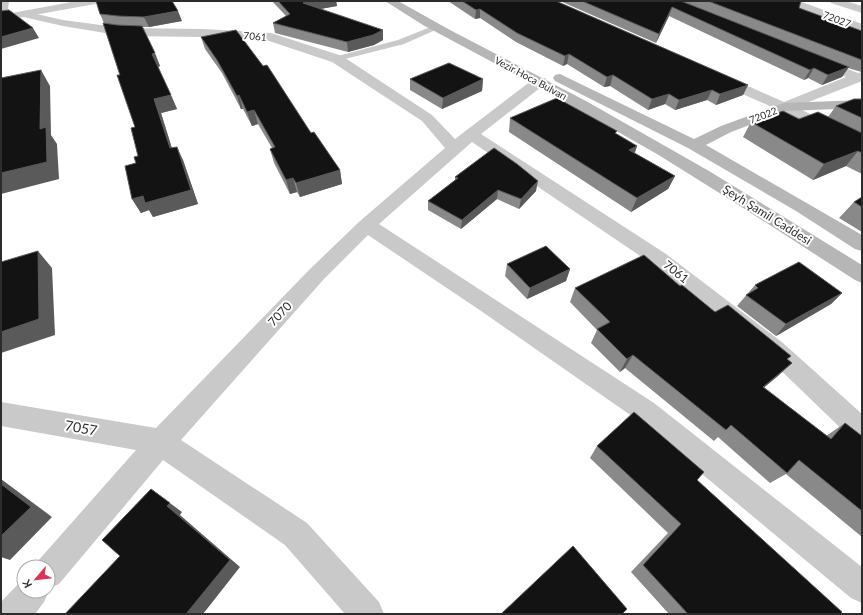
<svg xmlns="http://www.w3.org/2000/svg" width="863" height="615" font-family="Lato,sans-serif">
	<rect width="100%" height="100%" fill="#fff"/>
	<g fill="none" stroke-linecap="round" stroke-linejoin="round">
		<path fill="#c9c9c9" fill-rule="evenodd" d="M433,26H436L440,28L404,44L337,61L333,59L334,57L398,40Z"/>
		<path fill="#c9c9c9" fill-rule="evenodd" d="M1,1H9L7,16L1,19Z
			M784,1H799L862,24V31L785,3Z
			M830,1H846L862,6V13L831,3Z
			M23,11L63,20L123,28L203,29L271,33L342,56L432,115L455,139L535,78H545L547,81L545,84L481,134L666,254L783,343L862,414V443L853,440L767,357L652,264L472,142L379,224L654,403L862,567V603L851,598L636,419L484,313L368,235L324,279L181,440L307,523L379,602L384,614H345L285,545L163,460L59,584L48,589L49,591L44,602L35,614H1V602L22,580L24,578V591H48V567H35L37,562L136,450L1,426V402L156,428L310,269L360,221L445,148L422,121L332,62L266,40L203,37L123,36L63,26L19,16L17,14Z
			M817,57L858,73L862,72V81L796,107L862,140V151L856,149L779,110L713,81L711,78L713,75H723L784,102L846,77L812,64L811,61L812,58Z"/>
		<path fill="#c9c9c9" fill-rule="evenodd" d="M77,1H100L95,4L1,21V15Z"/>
		<path fill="#b6b6b6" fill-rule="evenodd" d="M385,1H398L450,30L586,101L709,171L862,265V283L855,280L737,204L657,154L535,85L423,25Z
			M560,74L694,139L721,126L784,103L862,100V108L786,111L731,132L706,145L862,235V251L855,249L796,211L688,148L555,81L553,78L555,75Z"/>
	</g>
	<path fill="#898989" d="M96,1L182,21L149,27H142L160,66L158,67L177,109L161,113L172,148L183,160L198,204L153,217L149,210L141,213L132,199L136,163L138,156L135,127L104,23L100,14Z
		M272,1H336L337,6L320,9L383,40L374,45L348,52L275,33L273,23L286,16Z
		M448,1H556L748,85L743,95L716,105L707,100L675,110L665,104L648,110L610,86L604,87L567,64L563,66L516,42L480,18L475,19Z
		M560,1H801L799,8L862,31V72L858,71L848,68L842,77L822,85L808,78L804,80L669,16L656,43Z
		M201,37L311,133L340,170L342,184L300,197L297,192L290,194L274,163L270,149L272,148L258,124L252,126L243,109H241L222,73L205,49Z
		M410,79H483L482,91L442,109L410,90Z
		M862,99V174L846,166L813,180L743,137L751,122L828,117L836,106Z
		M510,118L616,134L637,146L635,153L675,176L668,189L631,212L509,132Z
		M455,177L536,191L519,209L497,199L461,229L428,210V201L455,181Z
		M862,197V232L839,218L854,202Z
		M507,264L570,269L566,281L527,299L505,276Z
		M755,285L842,293L831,304L776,336L737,306Z
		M680,286L715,312L792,363L764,387L826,436L845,423L862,436V537L786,474L770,483L718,437L714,441L625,368L620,372L591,343L597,330L570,302L575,288Z
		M597,446L697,480L840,614H669L631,572L668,533L590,458Z"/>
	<path fill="#5a5a5a" d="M314,1H336L337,6L304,12L303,3Z
		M672,7L669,16L656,43L659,34Z
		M480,9V18L475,19L476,10Z
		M178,11L182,21L149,27L144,17Z
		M33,28L39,38L1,49V37Z
		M383,30V40L374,45L348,52L347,42Z
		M155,53L160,66L158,67L152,54Z
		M569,54L567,64L563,66L565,56Z
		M849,67L842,77L822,85L828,75Z
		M814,68L808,78L804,80L810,70Z
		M41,70L50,86L51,135L57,144L59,179L1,194V173L40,129Z
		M613,75L610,86L604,87L607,77Z
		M483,79L482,91L442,109L443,98Z
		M748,85L743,95L716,105L720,94Z
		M712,90L707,100L675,110L679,100Z
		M669,94L665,104L648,110L652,99Z
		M171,95L177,109L161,113L176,162L170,148L154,99Z
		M239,95L243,109H241L237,96Z
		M254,110L258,124L252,126L247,112Z
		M637,146L632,159L629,150Z
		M177,147L183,160L198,204L153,217L149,210L141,213L132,199Z
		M858,151L846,166L813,180L824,164Z
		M340,170L342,184L300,197L296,183Z
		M675,176L668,189L631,212L637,198Z
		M293,178L297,192L290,194L286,180Z
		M538,181L536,191L519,209L521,199Z
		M498,190L497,199L461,229L462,220Z
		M38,251L52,268L55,335L1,353V332Z
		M570,269L566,281L527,299L530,288Z
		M842,293L831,304L776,336L786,324Z
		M633,355L625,368L620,372L627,359Z
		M792,363L778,376L750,399L763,387Z
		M1,479L52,517L10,560L1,557Z
		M151,489L182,512L180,515L240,567L203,614H186L167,506Z"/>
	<path fill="#131313" stroke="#5a5a5a" d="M96,1H172L178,11L144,17L118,16L100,14Z
		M278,1H314L303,3L383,30L373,35L347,42L273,23L290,14Z
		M462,1H556L748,85L720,94L712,90L679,100L669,94L652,99L613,75L607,77L569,54L565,56L517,33L480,9L476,10Z
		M582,1H681L849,67L828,75L814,68L810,70L672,7L659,34Z
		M708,1H801L799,8L862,31V60Z
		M9,10L33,28L1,37V11Z
		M103,23L117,25L142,26L155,53L152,54L171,95L154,99L170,148L177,147L191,190L145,203L143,196L132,199L125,166L136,163L134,157L138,156L131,128L135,127L117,75H120Z
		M236,30L263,66L267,65L311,133L314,132L340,170L296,183L293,178L286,180L270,149L275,147L254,110L247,112L239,95L237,96L217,60L201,37Z
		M449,63L483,79L443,98L410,79Z
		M41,70L40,129L46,127L47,162L1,173V78Z
		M557,98L617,131L615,133L637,146L629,150L675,176L637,198L510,118Z
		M854,99H862V118L836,106Z
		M783,111L799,119L818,112L862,133V153L858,151L824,164L751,122Z
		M494,148L517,164L538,181L521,199L498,190L462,220L428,201L458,178L455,177Z
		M862,197V207L854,202Z
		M546,246L570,269L530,288L507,264Z
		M38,251L39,319L1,332V262Z
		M644,255L680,286L682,285L715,312L728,305L791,356L787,359L792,363L763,387L831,439L845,423L862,436V511L799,460L787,473L731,425L726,430L633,355L627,359L597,329L610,322L575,288Z
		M799,262L842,293L786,324L746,295L758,288L755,285Z
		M634,412L704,472L697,480L842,612L840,614H688L643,565L681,524L597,446Z
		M1,484L31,507L1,536Z
		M151,489L170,503L167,506L230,560L186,614H65L120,556L102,540Z
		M573,546L627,609L622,614H501Z"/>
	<g text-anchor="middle" stroke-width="4" stroke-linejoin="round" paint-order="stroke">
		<g font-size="10" fill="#2c2c2c" stroke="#fff">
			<text transform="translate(837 19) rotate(20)" y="4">72027</text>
			<text transform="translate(255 36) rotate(5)" y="4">7061</text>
			<text transform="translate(531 78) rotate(28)" y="4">Vezir Hoca Bulvarı</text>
			<text transform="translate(763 115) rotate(-21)" y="4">72022</text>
		</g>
		<g font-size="12" fill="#2c2c2c" stroke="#fff">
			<text transform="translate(767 215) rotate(32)" y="4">Şeyh Şamil Caddesi</text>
			<text transform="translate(676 272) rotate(38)" y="4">7061</text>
			<text transform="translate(280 314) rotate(-47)" y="4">7070</text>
		</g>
		<g font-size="14" fill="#2c2c2c" stroke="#fff">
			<text transform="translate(81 428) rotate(10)" y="5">7057</text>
		</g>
	</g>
	<rect width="863" height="615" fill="none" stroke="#2c2c2c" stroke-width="4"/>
	<g transform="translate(36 579) rotate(242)"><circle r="19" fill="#ffffff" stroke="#ababab"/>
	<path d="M0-3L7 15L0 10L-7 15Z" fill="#de3356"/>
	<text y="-6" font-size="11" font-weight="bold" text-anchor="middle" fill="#2c2c2c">K</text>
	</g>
</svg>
